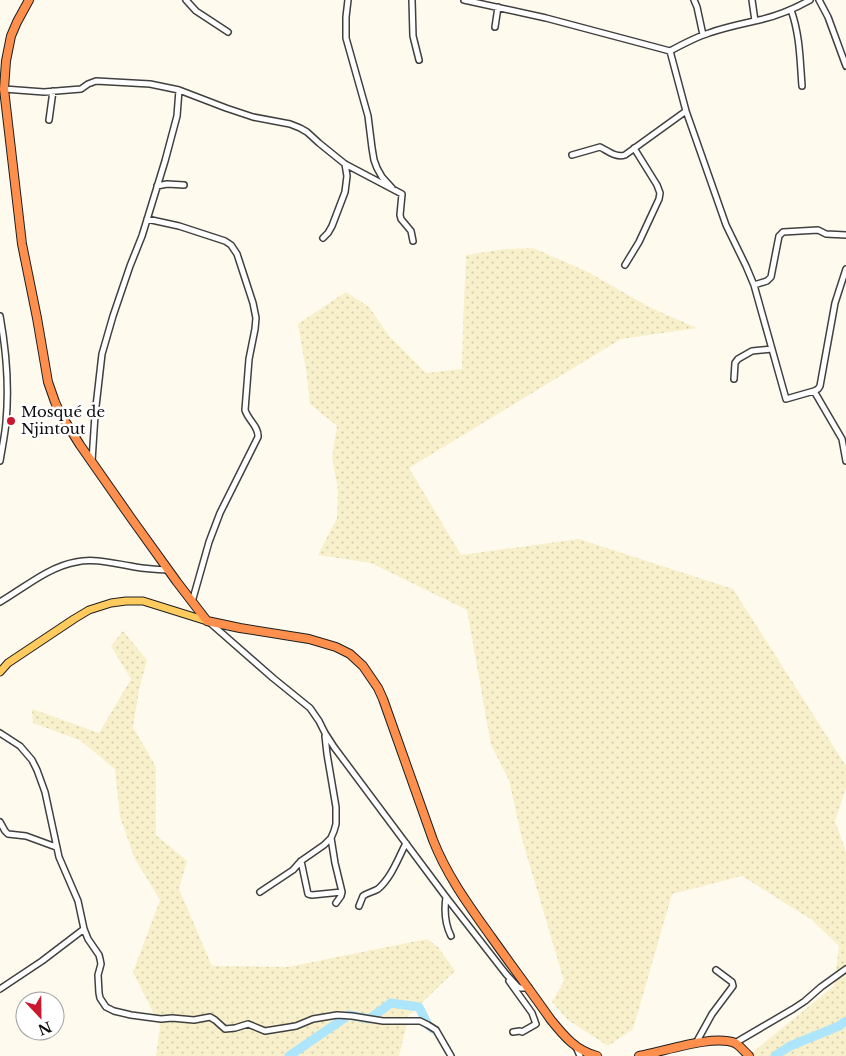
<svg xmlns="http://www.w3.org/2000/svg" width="846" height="1056" font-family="'Libre Baskerville',serif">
	<defs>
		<pattern id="farmland-dots" width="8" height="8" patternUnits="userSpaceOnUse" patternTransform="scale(1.25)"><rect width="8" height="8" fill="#f8f0cb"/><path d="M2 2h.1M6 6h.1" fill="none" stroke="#d3cdad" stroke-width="1.8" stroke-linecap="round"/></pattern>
	</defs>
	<rect width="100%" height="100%" fill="#fffaee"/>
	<path fill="url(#farmland-dots)" d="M533,248L588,272L649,307L697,328L621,339L409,468L461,555L579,539L733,589L846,766V788L835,821L846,852V1056H748L834,986L839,946L812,920L742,876L672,894L633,1029L608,1046L568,1020L552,1002L564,981L522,839L509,780L491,745L467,610L371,563L318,555L337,518L338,490L332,457L337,426L310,404L307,376L298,324L346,292L369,307L389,336L426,373L462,369L463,324L466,255L505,249Z
		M123,631L147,660L139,690L133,727L156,767V835L187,861L179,889L212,966L288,967L427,939L438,947L455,971L409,1015L399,1056H156L160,1026L133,972L160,900L135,859L120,817L115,769L80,740L33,723L32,709L99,733L131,679L111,646Z"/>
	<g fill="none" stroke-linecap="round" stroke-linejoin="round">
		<path stroke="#ade5fc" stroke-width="9" d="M289,1056L349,1015L369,1019L391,1003L419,1007L428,1025L433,1029
			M775,1056L790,1046L839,1026L846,1021"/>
		<defs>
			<path id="minor" d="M186,0L196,11L228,32
				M348,0L346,17V38L368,116L372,148L374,160L377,168L382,177L392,188
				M412,0L413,36L419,60
				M464,0L546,18L670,51L686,111L726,225L746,266L754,285L786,399L814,391L842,439L846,461
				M694,0L697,7L703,35
				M752,0L755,21
				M819,0L828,17L846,66
				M791,10C800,35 800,60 802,86
				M495,27L498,7
				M670,51C683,44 696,37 709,33C726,27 742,24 759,20C777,16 794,9 810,0
				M4,89L44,92L81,89L88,84L96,81L150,84L179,90L177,116L165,161L142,236L130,266L113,316L102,354L95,415L92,461
				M179,90L226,108L253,117L290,124L300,128L307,132L319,143L345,164L402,194L400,215L401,219L411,231L413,241
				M49,120L53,91
				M572,155L600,147C608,151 616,158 625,155L686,111
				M157,186L167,184L184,185
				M147,219L179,226L225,241L231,245L237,254L253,303L256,318L255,329L249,359L245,410C248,420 259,427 258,437L220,513L209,542L192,602
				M323,238L328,233L332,226L345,192L347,176L345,164
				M625,265L639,242L659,199L660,193L657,185L634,148
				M754,285L767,281L771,277L779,236L783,232L818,230L826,234L846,235
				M0,316C6,349 9,389 6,422C5,435 2,448 0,461
				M734,379L735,363L738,359L752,351L772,349
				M814,391L818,389L820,386L835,303L846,269
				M0,602C24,588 48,567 76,562C93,558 112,563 130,566C142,569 155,569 168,570
				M208,621L273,678L310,708L319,721L325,733L334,747L446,897L506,974L517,986L520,988H529
				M0,733L20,746L32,760L37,770L45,792L59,857L78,901L84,929L88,939L99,955L100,959L101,964L98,975L99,993L100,998L106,1007L114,1011L131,1015L161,1019L172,1018L194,1020L210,1017L215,1020L225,1029L235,1028L248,1024L265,1031L296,1026L313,1019L337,1015L352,1016L383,1021H420L428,1025L436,1030L451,1056
				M0,822L5,831L8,834L26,836L56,847
				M331,838L335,863L342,892L341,896L336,903
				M301,861L308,894L312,895L342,892
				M260,892L293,870L301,861L324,845L331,838L334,831L336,824V807L327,754L325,736
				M446,897C444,911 445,924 451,936
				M359,906L363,896C367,893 373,892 378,889C391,878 398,859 406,843
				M509,981L532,1013L536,1024L522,1032L520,1031L513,1032
				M0,989L42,961L84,929
				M696,1043L712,1014L733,986L732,982L716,970
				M735,1043L793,1009L805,1001L821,987L846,969
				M576,1047L580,1056"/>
			<path id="major" d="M0,672L8,663L74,619L89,610L111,603L126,601H143L207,621"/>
			<path id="highway" d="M29,0L17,22L11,36L6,61L4,89L22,244L37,318L48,382L55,402L60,413L80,445L131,518L177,582L207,621L240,628L309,639L336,647L350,654L363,666L378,688L383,699L433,840C447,876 470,907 492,938C512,966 532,993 551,1020C564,1036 576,1051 597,1056
				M639,1056C663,1052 713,1034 735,1043C740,1046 745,1052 749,1056"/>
		</defs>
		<use href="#minor" stroke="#404040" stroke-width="8"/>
		<use href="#major" stroke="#1e1e1e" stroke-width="9"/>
		<use href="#highway" stroke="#1e1e1e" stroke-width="10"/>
		<use href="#minor" stroke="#fff" stroke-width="5"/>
		<use href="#major" stroke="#ffcb5e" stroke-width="7"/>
		<use href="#highway" stroke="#ff8f4c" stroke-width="8"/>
	</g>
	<circle fill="#ca192f" stroke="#fff" stroke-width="2" cx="11" cy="421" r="5"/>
	<g text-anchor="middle" stroke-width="5" stroke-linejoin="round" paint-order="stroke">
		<g font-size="15" fill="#0d0d0d" stroke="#fff" text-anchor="start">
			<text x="21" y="417">Mosqué de<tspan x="21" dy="17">Njintout</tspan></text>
		</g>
	</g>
	<g transform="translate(40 1016) rotate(158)"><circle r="24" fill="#ffffff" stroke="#9e9e9e"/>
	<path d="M0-4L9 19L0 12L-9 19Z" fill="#ca192f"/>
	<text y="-8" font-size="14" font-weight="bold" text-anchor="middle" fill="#0d0d0d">N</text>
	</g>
</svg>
